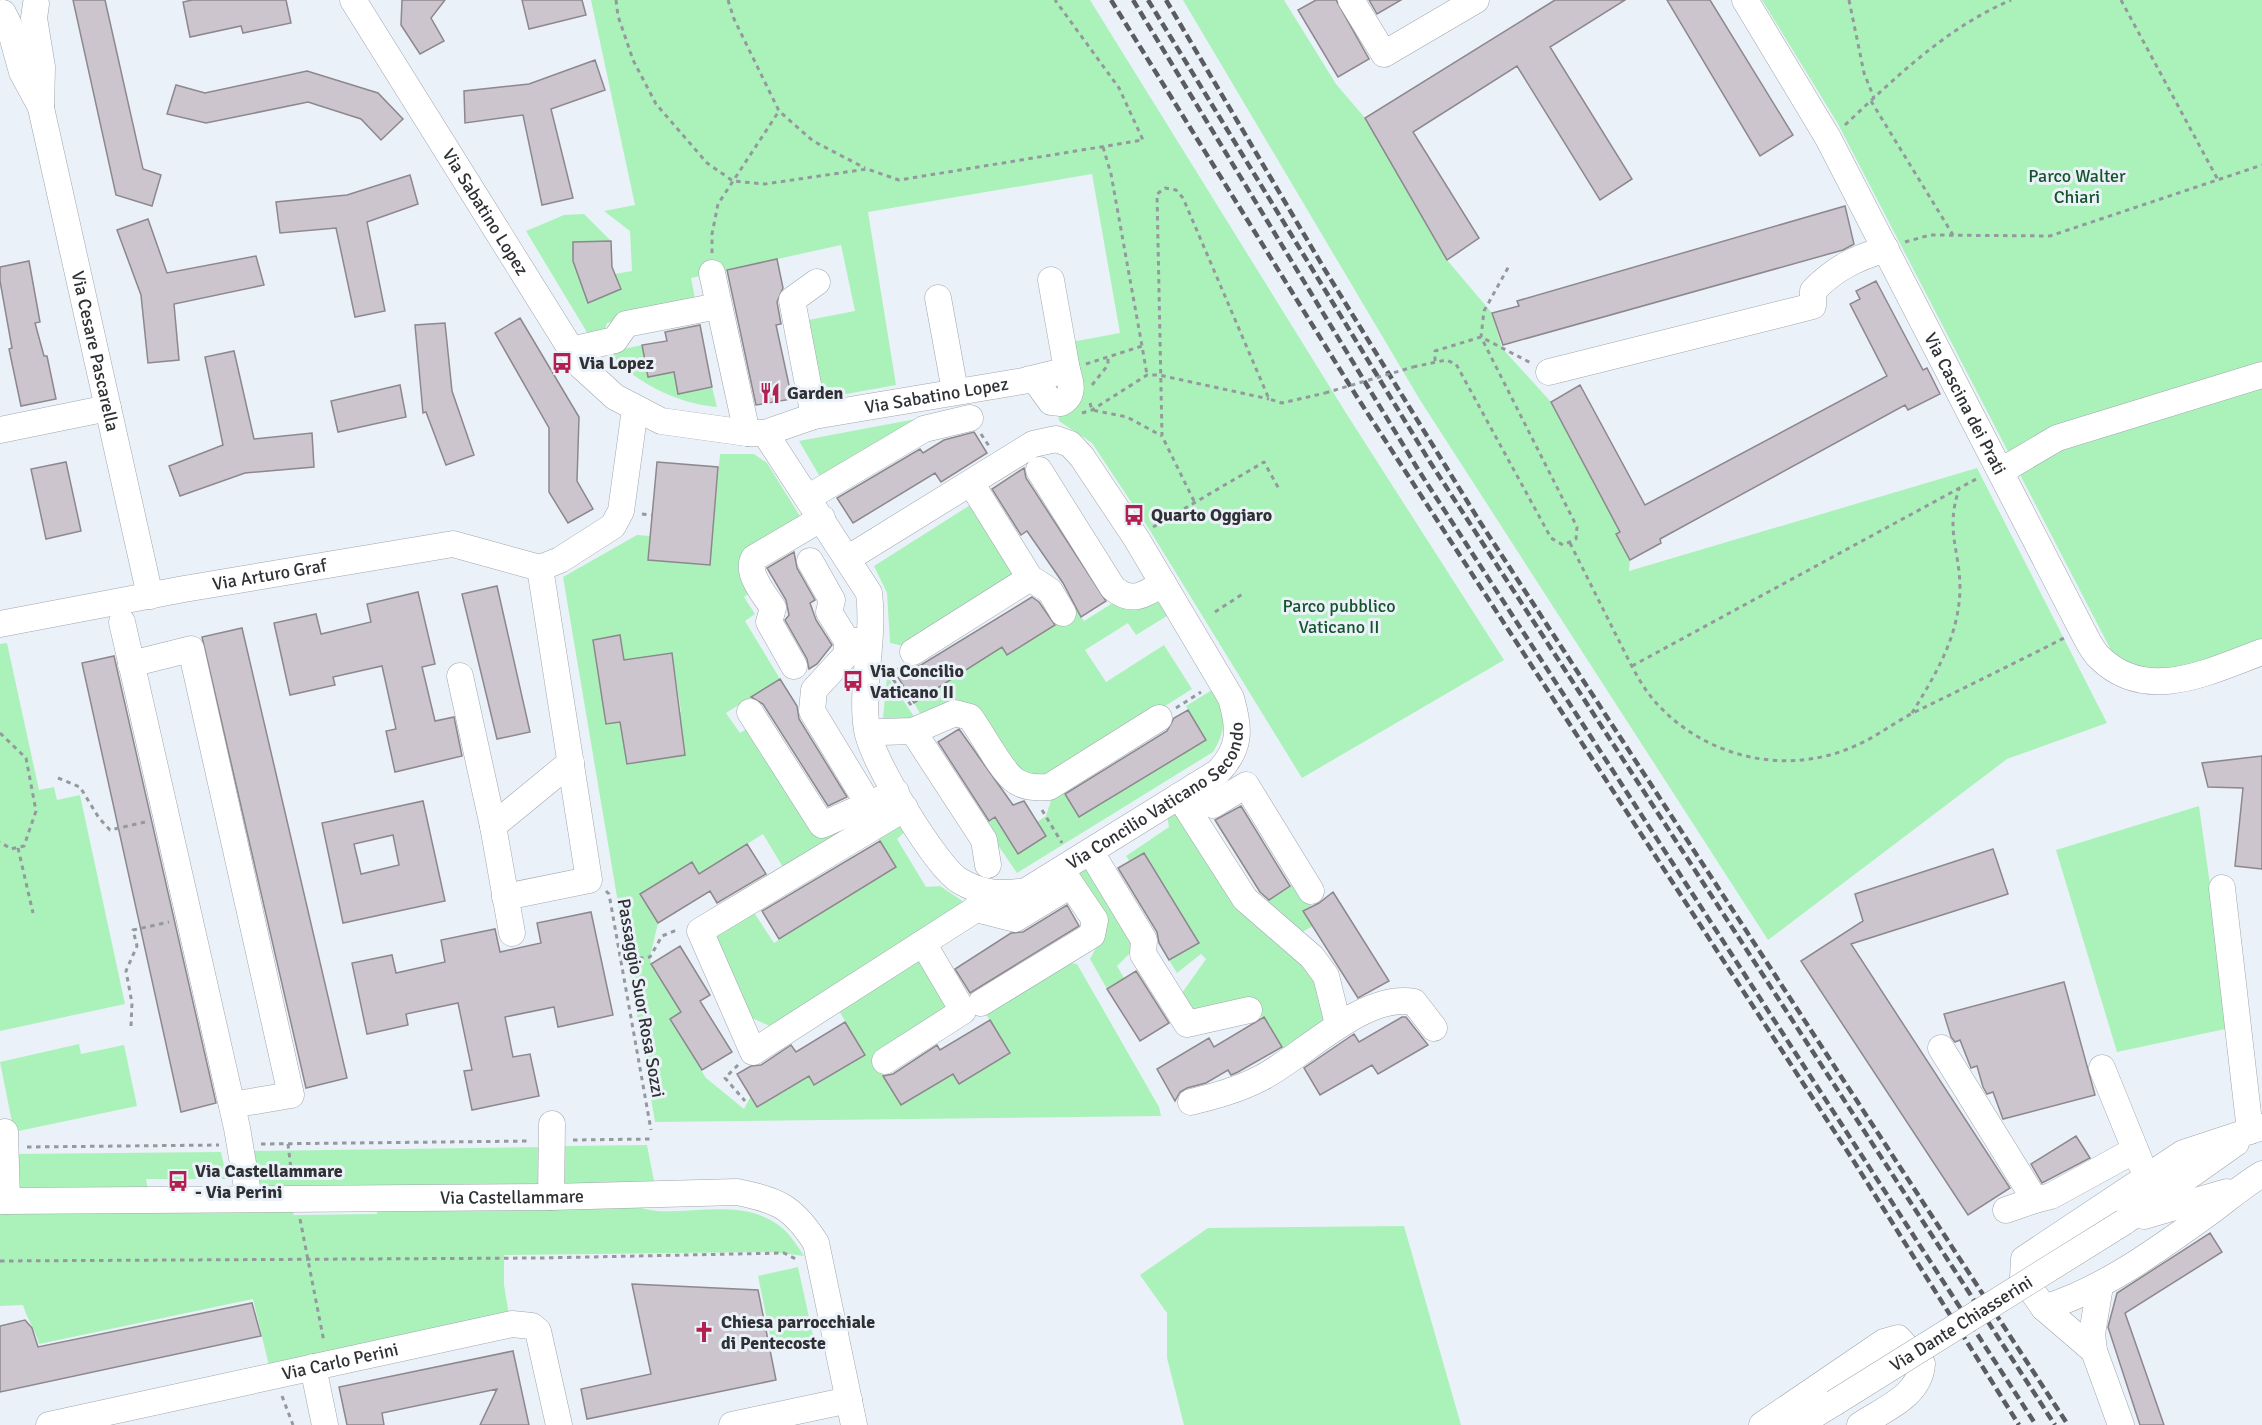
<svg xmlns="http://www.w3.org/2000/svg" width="2262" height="1425" font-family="Signika,sans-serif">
	<rect width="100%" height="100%" fill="#ebf1f9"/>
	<path fill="#abf2ba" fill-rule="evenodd" d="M591,0H1090L1346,413L1504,660L1302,778L1149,529L1092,443L1059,421L1058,408L1071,342L1120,333L1092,174L868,212L896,385L819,399L803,321L855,311L841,245L691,278L695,298L659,313L607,323L603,336L591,339L526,231L564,215L584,214L611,241L573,242V261L588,303L621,289L615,274L632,271L630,231L604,211L635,205Z
		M1183,0H1284L1336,84L1365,118L1447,260L1492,313L1502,348L1551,402L1620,532L1616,535L1630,560L1629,571L1977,468L2107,723L2007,759L1768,940L1420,400Z
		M1762,0H2262V639L2174,671L2131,665L2112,652L1838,124Z
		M642,345L648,377L674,372L678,394L712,387L717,407C673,403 638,382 606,353Z
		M932,416L823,482L799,441Z
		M720,454H754L767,463L803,521L743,555L755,589L744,597L755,614L745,621L780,679L726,713L740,733L751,726L821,836L865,821L784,869L763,834L699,874L658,923L650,957L651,964L681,1012L670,1019L706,1078L744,1109L751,1096L757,1107L809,1076L815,1085L865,1055L838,1009L921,954L946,997L945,1013L874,1059L901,1105L953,1074L959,1084L1009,1054L983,1009L1061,961L1077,964L1159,1107L1161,1116L655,1122L563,577L637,535L650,536L710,565ZM620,636L626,678L672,653L681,712L655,717L681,731L685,755L627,764L623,741L635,720L606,724L593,640Z
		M975,502L1023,578L912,648L890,643L887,593L874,566Z
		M1155,597L1167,616L1136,635L1128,623L1085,650L1106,682L1164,645L1192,689L1050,779L1018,773L970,703L947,702L921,715L914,703L1002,647L1008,655L1056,625L1053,620L1075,607L1084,621L1116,601Z
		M7,643L39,790L54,787L57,800L80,795L125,1004L0,1031V644Z
		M887,676L915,718H883Z
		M1215,688C1223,716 1229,726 1213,752L1017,873L984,825L995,817L1019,853L1046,836L1037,822L1046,816L1054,791L1061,787L1080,817L1206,740L1186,706Z
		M2199,806L2230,1028L2117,1052L2056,850Z
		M1176,808L1307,960L1325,1009L1323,1022L1283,1049L1254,1004L1195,1016L1182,993L1206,959L1201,954L1177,973L1169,960L1199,942L1145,853L1130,862L1126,856L1169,827L1167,815Z
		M900,819L906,831L897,839L926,887L940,886L967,904L774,1028L748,1016L712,932L751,908L774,943L896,867L875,834Z
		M1090,867L1133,935V950L1117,966L1124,978L1107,989L1090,959L1103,935L1077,875Z
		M1296,882L1311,906L1303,911L1313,926L1297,935L1266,901Z
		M79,1044L81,1054L124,1045L137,1106L14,1132L0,1062Z
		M647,1145L655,1186L562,1187L563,1146Z
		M543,1147L539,1187L260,1189L252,1151Z
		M221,1152L227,1179H146L148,1191L13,1192V1154Z
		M630,1205C639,1207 648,1210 657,1211C697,1213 743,1200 777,1224C789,1232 797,1245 804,1256L772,1252L504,1255V1285L509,1315L270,1370L253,1299L39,1344C35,1329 27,1319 23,1305L0,1306V1213L292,1209L294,1215L377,1214V1208Z
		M1404,1226L1461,1425H1184L1167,1358V1313L1140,1275L1208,1228Z
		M798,1267L814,1340L773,1349L758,1276Z"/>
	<path fill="#ccc5cd" stroke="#8d878e" stroke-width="1.5" fill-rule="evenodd" d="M73,0H105L143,169L161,175L152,206L116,195Z
		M192,0H286L291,23L243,33L241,26L190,37L183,2Z
		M402,0H445L431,18L444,41L420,54L401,25Z
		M522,0H582L586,15L529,29Z
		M1316,0H1336L1369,59L1338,77L1298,10Z
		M1369,0H1401L1377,14Z
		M1555,0H1625L1550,47L1632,179L1600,200L1517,66L1413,132L1479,238L1447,260L1365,118Z
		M1667,0H1710L1793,135L1760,156Z
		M595,60L605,90L551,109L573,198L542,205L523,115L465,123L464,91L529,84Z
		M307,71L378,93L403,119L381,140L361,119L308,102L206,123L167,114L176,85L205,93Z
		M410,175L418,204L367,222L385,311L355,317L336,228L280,233L276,202L347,195Z
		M1845,206L1854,244L1843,250L1503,345L1492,313L1519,306L1517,301Z
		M148,219L167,273L256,256L264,285L174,304L179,360L148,363L141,295L117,230Z
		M611,241L612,267L621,289L588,303L573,261V242Z
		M777,259L783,288L777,302L781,324L776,325L792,399L756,405L727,270Z
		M29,261L40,322L35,323L44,356H47L56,399L21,406L9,349L12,348L0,281V267Z
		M1876,281L1923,370L1927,368L1940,394L1908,410L1905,405L1660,539L1661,543L1630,560L1616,534L1620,532L1551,402L1580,385L1645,505L1887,376L1850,304L1860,299L1856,291Z
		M520,318L579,417L577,481L593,509L568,523L549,492V428L495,333Z
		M445,323L452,391L474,455L446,465L426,412L423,413L415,325Z
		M700,325L712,387L678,394L674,372L648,377L642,345L667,341L665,332Z
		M234,351L254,439L312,433L314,467L245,473L180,496L169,466L223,445L205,357Z
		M400,385L406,417L338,432L331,401Z
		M974,432L987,453L941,482L935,473L853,523L837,498L920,449L923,453L944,440Z
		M66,462L81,531L46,539L31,469Z
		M657,462L718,467L710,565L648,560Z
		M1024,468L1026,478L1106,601L1081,617L1063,583L1027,531L1021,535L992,489Z
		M794,552L797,568L815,600L810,603L816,620L832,645L817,664L809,669L807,659L785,620L789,615L786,600L767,568Z
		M497,586L530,732L497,739L462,594Z
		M418,592L435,664L422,667L435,721L454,717L462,756L395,772L386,731L396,729L382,666L333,677L335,685L290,695L274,623L316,614L321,634L371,622L367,604Z
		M1032,597L1039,602L1055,625L1007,655L1002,647L914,703L894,671L905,664L913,667L921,665Z
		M242,628L347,1078L306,1088L202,637Z
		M620,635L624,660L672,653L685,755L627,764L620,722L606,724L593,640Z
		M114,656L216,1103L181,1112L82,663Z
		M780,679L797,706L799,719L847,797L828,806L763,704L751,697Z
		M1188,710L1206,740L1079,817L1065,794L1167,731L1174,718Z
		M959,729L1013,805L1024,801L1046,836L1018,854L995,817L989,821L938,742Z
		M2262,756V869L2235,866L2243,788L2208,787L2202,763Z
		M423,801L445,901L343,923L322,823ZM393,835L399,865L361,874L354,844Z
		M1241,806L1290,886L1269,900L1260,892L1215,820Z
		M880,841L896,867L779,939L762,911Z
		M747,844L766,874L717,903L710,891L658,923L640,894L692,862L699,874Z
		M1993,849L2008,894L1851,944L2010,1188L1968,1215L1801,961L1863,921L1855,894Z
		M1144,853L1199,943L1169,960L1159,943L1157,932L1118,868Z
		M1333,892L1389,981L1358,998L1303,911L1319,903Z
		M1067,905L1079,926L970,993L955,969L1011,933L1023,932Z
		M591,912L613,1015L558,1027L554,1007L505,1017L513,1057L530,1054L539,1096L472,1110L464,1071L472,1070L458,1003L406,1014L408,1025L367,1034L352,963L392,955L396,973L445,962L441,940L495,929L500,952L541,943L537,923Z
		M680,946L710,995L700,1001L732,1052L702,1070L670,1019L681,1012L651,964Z
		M1136,971L1169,1023L1140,1041L1107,989Z
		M2064,982L2095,1095L2003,1119L1993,1092L1987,1094L1983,1087L1977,1066L1971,1068L1960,1040L1955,1042L1951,1037L1944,1014Z
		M1264,1017L1282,1047L1238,1072L1231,1075L1228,1070L1206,1083L1187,1088L1180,1092L1175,1101L1157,1069L1209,1038L1214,1047Z
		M1402,1017H1406L1428,1045L1378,1074L1372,1065L1320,1095L1304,1068L1354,1034L1359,1042Z
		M990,1020L1010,1053L959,1084L953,1074L901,1105L883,1076L893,1074L937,1045L940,1050Z
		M845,1022L865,1055L814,1085L809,1076L757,1107L737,1074L751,1066L761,1065L791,1045L796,1052Z
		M2076,1136L2090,1158L2042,1183L2031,1164Z
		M2210,1233L2222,1252L2125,1313L2164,1425H2140L2108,1327L2117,1293Z
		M632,1284L758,1290L776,1380L587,1419L581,1389L651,1374Z
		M252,1303L261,1336L0,1392V1326L25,1320L32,1328L38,1347Z
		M513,1351L529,1425H480L497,1389L382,1413L384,1425H347L339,1387Z"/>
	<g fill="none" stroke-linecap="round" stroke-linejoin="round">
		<defs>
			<g id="minor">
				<path id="s1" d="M353,0L582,367L615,397L661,421L747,433H765L814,416L1023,381L1067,370C1071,383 1075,395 1061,403L1051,402L1038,384L1030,379"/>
				<path d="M1351,0L1384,54L1476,0"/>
				<path id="s2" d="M1745,0L1828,138L2082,630C2087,639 2092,651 2100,658C2147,704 2210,671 2262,652"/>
				<path id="s3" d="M36,4L34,18L42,67L41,108L150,596"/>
				<path d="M3,13L9,25L22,72L41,107"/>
				<path d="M712,273L747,433"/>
				<path d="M1051,280L1067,370"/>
				<path d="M938,298L955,391"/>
				<path d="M571,350L615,340L626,324L713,307"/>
				<path d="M1549,372L1813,306V291C1835,268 1856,258 1886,249"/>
				<path d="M814,416L792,300L817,282"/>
				<path d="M0,430L108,408"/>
				<path id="s4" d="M765,433L869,593C875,640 860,687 867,730C871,759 936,867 960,881C982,894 1001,895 1026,891L1218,772C1241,748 1240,729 1231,698L1136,538L1082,457L1070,444L1056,439L1033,444L847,559"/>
				<path d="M1039,470L1113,588C1132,604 1144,595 1163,583"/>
				<path d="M2001,471L2057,438L2262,375"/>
				<path d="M971,483L1030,578L1050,591L1063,613"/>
				<path d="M809,497L924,429L970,418"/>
				<path d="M810,561L832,600L829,612L847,641H857"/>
				<path d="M540,568L560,560L613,526L621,511L635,409"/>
				<path d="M122,622L237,1128L249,1199"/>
				<path id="s5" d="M0,624L184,589L453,544L540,568"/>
				<path d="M847,641V654L814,690L812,711L869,805"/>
				<path d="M913,652L1030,578"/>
				<path d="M131,664L191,649L291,1095L232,1105"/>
				<path d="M794,666L769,622L773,608C765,595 745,573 754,558L822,518"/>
				<path d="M460,676L493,826"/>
				<path d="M750,712L822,825L896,792"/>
				<path d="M913,731L984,840L988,865"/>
				<path d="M881,732L913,731L955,713L970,717C982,733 999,767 1013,779C1023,788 1037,788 1049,787L1159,718"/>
				<path d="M1195,786L1205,802L1213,805L1246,785L1311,891"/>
				<path d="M1179,796L1245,899L1312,957L1326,976L1338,1024"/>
				<path d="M905,808L700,931L753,1052L976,909L979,903"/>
				<path d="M1095,859L1144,940L1143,954L1187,1024L1249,1010"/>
				<path d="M2222,888L2250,1131"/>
				<path d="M505,897L589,880L540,568"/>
				<path d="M976,909L1015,919L1061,891"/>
				<path d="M512,933L493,826L571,762"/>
				<path d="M981,1003L1092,935L1095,920L1066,877"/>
				<path d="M1941,1048L2035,1200L2051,1196L2135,1150"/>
				<path d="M885,1061L963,1011L923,943"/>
				<path d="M2102,1068L2141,1164"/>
				<path d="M1191,1102C1215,1096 1238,1090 1261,1078C1304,1056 1364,992 1414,1002L1434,1028"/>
				<path d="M5,1132L7,1201"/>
				<path d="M551,1197L552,1124"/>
				<path id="s6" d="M0,1201L551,1197L737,1192C778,1200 793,1207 816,1243L854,1425"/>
				<path d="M2006,1210L2035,1200"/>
				<path d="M2144,1216L2227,1192"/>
				<path d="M2124,1222L2236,1143"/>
				<path d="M2100,1286L2092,1334L2094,1351L2121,1425"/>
				<path d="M2044,1308C2101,1290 2150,1255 2199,1220C2221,1205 2239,1188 2262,1174"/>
				<path d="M2094,1351L2044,1308L2023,1278L2024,1259L2183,1153L2262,1127"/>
				<path d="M313,1367L325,1425"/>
				<path id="s7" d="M49,1425L512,1324L532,1326L538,1331L559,1425"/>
				<path d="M732,1425L849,1400"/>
				<path d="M1762,1425L1884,1342L1898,1338L1922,1364C1920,1396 1884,1409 1860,1425"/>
				<path d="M1798,1425L1834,1403"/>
			</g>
		</defs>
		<use href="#minor" stroke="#a0a6ad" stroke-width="27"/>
		<path stroke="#94999e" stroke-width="3" stroke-dasharray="4.5 4.5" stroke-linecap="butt" d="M616,0L618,16L633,60L656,104L707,163L733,181L765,184L867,169L899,180L1143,140L1119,88L1055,0
			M728,0L734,19L779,111L813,141L865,168
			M1849,0L1864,73L1874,98
			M2121,0L2218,180
			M1871,101L1953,235
			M1845,125C1896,77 1946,28 2011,0
			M1103,147L1111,174L1142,346
			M1905,242L1930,235L2050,236L2262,165
			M712,253V234L718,204L779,111
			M1435,361V351L1481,337L1531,363
			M1086,364L1142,346L1147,375
			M1413,367L1446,360L1456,364L1551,538L1563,545L1576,539L1577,527L1481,337L1484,311L1509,266
			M1092,385L1108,365V357
			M1090,403L1092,410L1127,417L1162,436
			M1082,413L1092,410L1147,375H1159L1269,399
			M981,434L989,446
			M1194,501L1162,436L1157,194L1165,188L1176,190L1183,198L1269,399L1282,403L1325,393
			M642,514L652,515
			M1153,527L1264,462L1279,489
			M1570,543C1585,573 1600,603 1615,633C1628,658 1640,687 1660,707C1711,760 1791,776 1857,745C1878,736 1896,721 1917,711C1966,687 2015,663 2064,638
			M1215,612L1244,593
			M1632,666L1978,478
			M888,672L913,708
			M1176,708L1201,692
			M1912,713C1936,674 1959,636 1960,589C1960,550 1945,531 1959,489
			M0,733L26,758L36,811L24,846L11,849L0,842
			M58,778L80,787L99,818L110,830L145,822
			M1042,810L1062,843
			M18,848L33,913
			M606,891L609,894L651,1130
			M621,960L650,957L662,936L679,929
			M131,1026L132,1003L126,971L137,946L133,930L169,922
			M738,1065L725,1078L745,1101
			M573,1140L652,1139
			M261,1144L531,1141
			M288,1144L292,1178
			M27,1147L219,1145
			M300,1219L324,1342
			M0,1261L539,1258L784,1253L798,1260
			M282,1396L293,1425"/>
		<use href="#minor" stroke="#fff" stroke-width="26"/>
		<path stroke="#5a5c61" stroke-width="4.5" stroke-dasharray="9 4.5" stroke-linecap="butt" d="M1111,0L1357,397L1853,1160L2019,1425
			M1133,0L1419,471L2036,1425
			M1148,0L1430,462L2055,1425
			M1166,0L1325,270L1480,522L2068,1425"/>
		<defs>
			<g id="minor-bridge">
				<path id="s8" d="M1834,1403L2124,1222"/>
			</g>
		</defs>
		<use href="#minor-bridge" stroke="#a0a6ad" stroke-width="27" stroke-linecap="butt"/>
		<path stroke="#94999e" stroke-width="3" stroke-dasharray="4.5 4.5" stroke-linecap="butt" d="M1325,393L1413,367"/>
		<use href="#minor-bridge" stroke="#fff" stroke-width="26"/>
	</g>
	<defs>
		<symbol id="bus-bare" viewBox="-9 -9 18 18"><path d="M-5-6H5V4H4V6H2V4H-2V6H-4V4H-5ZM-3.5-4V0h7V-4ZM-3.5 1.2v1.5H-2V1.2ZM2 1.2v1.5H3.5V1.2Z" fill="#b1204f" stroke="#ebf1f9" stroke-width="2.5" paint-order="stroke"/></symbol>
		<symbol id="restaurant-bare" viewBox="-9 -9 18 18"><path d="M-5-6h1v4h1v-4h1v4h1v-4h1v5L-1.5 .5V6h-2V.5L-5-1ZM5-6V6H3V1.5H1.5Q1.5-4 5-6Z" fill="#b1204f" stroke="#ebf1f9" stroke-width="2.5" paint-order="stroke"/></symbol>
		<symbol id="church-bare" viewBox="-9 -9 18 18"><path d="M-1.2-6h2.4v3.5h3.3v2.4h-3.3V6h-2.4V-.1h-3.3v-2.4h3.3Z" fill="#b1204f" stroke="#ebf1f9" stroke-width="2.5" paint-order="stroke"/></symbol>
	</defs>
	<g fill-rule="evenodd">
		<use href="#bus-bare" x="547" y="348" width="30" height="30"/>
		<use href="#restaurant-bare" x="755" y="378" width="30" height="30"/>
		<use href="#bus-bare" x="1119" y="500" width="30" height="30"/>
		<use href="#bus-bare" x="838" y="666" width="30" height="30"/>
		<use href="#bus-bare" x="163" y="1166" width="30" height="30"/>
		<use href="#church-bare" x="689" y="1317" width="30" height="30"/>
	</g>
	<g text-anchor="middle" stroke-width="6" stroke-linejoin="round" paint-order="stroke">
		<g font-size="18" fill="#15542b" stroke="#ebf1f9">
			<text x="2077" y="182">Parco Walter<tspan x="2077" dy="21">Chiari</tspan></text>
			<text x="1339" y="612">Parco pubblico<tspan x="1339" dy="21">Vaticano II</tspan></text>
		</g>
		<g font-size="18" fill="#2f3134" stroke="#ebf1f9">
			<text dy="6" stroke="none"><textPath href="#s1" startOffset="250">Via Sabatino Lopez</textPath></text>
			<text dy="6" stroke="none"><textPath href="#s3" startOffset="354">Via Cesare Pascarella</textPath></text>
			<text dy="6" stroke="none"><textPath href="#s1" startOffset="810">Via Sabatino Lopez</textPath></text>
			<text dy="6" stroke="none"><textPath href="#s2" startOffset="460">Via Cascina dei Prati</textPath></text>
			<text dy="6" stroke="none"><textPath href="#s5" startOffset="274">Via Arturo Graf</textPath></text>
			<text dy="6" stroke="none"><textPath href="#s4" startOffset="741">Via Concilio Vaticano Secondo</textPath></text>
			<text transform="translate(641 998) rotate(80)" y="6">Passaggio Suor Rosa Sozzi</text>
			<text dy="6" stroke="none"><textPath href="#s6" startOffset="512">Via Castellammare</textPath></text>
			<text dy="6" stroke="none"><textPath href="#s8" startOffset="150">Via Dante Chiasserini</textPath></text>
			<text dy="6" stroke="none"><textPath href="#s7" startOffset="298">Via Carlo Perini</textPath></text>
		</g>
		<g font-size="18" font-weight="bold" fill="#2f3134" stroke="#ebf1f9" text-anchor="start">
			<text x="579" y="369">Via Lopez</text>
			<text x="787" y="399">Garden</text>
			<text x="1151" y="521">Quarto Oggiaro</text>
			<text x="870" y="677">Via Concilio<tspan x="870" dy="21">Vaticano II</tspan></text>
			<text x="195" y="1177">Via Castellammare<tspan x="195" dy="21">- Via Perini</tspan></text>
			<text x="721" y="1328">Chiesa parrocchiale<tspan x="721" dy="21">di Pentecoste</tspan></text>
		</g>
	</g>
</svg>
